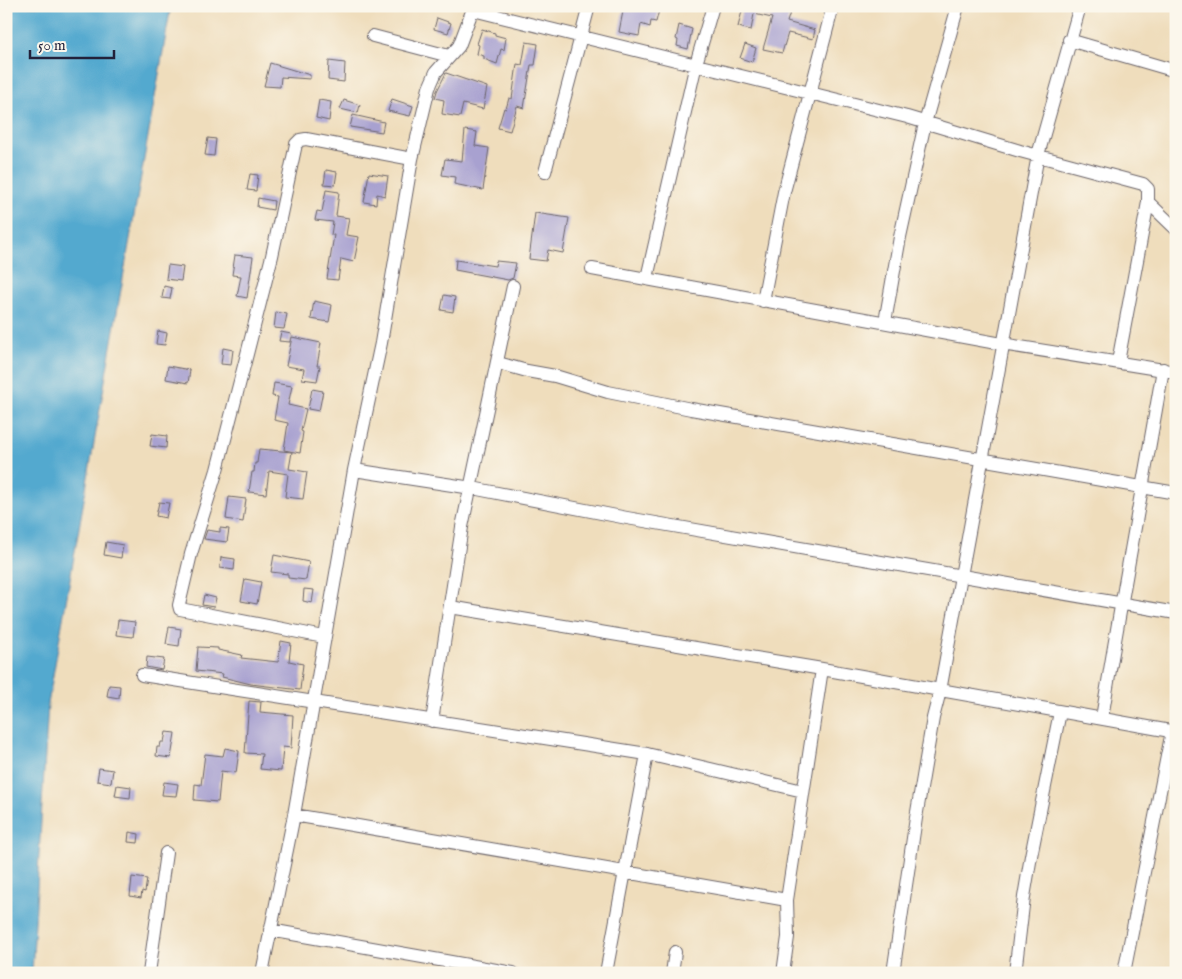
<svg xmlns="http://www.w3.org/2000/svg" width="1182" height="979" font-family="'IM FELL English',serif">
	<rect width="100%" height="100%" fill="#fbf7ec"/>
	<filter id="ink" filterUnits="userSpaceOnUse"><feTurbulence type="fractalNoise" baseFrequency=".02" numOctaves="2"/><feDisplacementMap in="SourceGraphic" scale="10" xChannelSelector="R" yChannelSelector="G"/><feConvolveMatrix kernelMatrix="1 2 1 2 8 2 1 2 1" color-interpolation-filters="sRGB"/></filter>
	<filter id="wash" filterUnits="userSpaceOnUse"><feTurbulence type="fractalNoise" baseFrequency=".0096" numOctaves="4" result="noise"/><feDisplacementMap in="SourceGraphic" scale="20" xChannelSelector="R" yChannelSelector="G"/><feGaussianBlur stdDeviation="1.12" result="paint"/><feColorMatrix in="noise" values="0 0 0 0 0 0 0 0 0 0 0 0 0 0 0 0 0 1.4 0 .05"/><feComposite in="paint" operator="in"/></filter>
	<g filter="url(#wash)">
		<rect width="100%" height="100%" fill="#efddbc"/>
		<path fill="#53a9cf" stroke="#3a6685" d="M6,6H171L48,704L32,973H6Z"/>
		<g id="blocks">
			<path fill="#a8a1d0" d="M624,6H660L656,22L651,21L650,27L641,24L639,36L619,32Z
				M738,6H792L787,22L815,30L813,39L788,33L782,53L763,49L772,18L754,14L751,30L738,27L742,11L737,9Z
				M437,18L451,23L448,33L434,29Z
				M679,25L692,29L688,49L677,46L678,40L676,39Z
				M482,29L495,33V35L506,38L504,50L501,49L497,64L484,59V56L477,54L479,45L477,44Z
				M526,42L538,44L535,65H531L524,108L517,106L510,131L498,128L504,108L506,109L509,98L512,99L517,64L522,65Z
				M745,44L756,48L752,62L740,58Z
				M329,61L345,63L344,82L328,80Z
				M270,63L310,75V79L281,77L280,87L264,86Z
				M446,73L487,87L483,109L463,104L460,117L442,114L444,100L435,98L437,91Z
				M392,99L413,106L410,116L388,111Z
				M319,100L331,102L329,121L316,118Z
				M344,100L360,105L358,113L340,109Z
				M353,115L384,122L382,132L350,127Z
				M465,130L477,132L475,146L489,148L483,190L454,184L455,177L442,175L445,159L462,161Z
				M208,138L216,139L214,156L205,155Z
				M326,170L337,172L335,185L324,184Z
				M369,173L388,176L385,196L377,194L376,204L364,202Z
				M250,174L258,175L256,191L247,190Z
				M326,190L339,192L336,216L349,218L346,235L359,237L354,262L341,259L338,280L327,279L334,235H331L333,222L315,220L317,211L322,212Z
				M258,198L274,201L273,210L257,207Z
				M535,213L569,218L563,253L548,250L546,261L529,259Z
				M235,255L253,257L247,298L237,296L241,276L232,275Z
				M456,260L495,266L496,261L516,263L513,278L508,280L455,270Z
				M168,265L183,267L181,281L166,279Z
				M164,286L172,288L170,299L162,298Z
				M444,295L455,297L453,312L441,310Z
				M314,301L332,305L329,322L311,319Z
				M276,312L287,314L284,329L274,328Z
				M158,331L167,333L165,345L156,344Z
				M281,332L291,334L290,342L279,341Z
				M292,337L321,343L317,366H320L317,381L302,379L304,369L286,366Z
				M223,348L233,350L231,365L221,364Z
				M168,366L190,370L188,383L166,379Z
				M274,383L292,386L288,405L306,409L301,431L303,432L300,453L284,450L288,423L274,420L278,397L272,396Z
				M312,389L323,391L319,411L308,409Z
				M152,434L167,436L166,448L150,446Z
				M259,449L292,452L289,469L307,472L303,499L285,497L288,474L269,471L266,494L249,492L252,472H254L255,463H257Z
				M229,497L246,499L243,522L226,519Z
				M159,502L169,503L166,518L156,516Z
				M220,528L229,529L227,542L204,539L207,530L220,532Z
				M106,542L123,545L121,558L104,555Z
				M274,555L309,562L306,580L288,578V574L271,572Z
				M221,557L235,559L234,570L220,568Z
				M245,579L261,582L257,604L241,601Z
				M304,589L314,590L312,603L303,601Z
				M204,595L216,598L214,607L202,605Z
				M118,620L135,622L133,637L116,635Z
				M169,627L181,629L179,646L166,644Z
				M281,641L291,643L289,661L303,664L300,690L251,684L222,677L223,674L196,671L198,647L218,648V650L242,655L241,658L278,662Z
				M147,657L164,659L162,670L146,667Z
				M109,685L120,686L119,698L107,696Z
				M249,701L261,702L260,712L293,715L291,748L283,747L281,771L260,769L262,754L245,753Z
				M166,732L175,733L171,758L156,756L157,747H160L161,742H164Z
				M225,748L239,751L236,773L221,771L218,802L194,800L195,784L201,785L205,754L223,756Z
				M99,768L113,770L111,783L97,781Z
				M164,782L178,784L176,796L162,795Z
				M117,785L131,787L130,798L115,796Z
				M129,832L139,834L138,843L128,842Z
				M132,877L147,879L145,892L142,891L141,898L130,896Z"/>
		</g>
	</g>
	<g filter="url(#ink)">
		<use href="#blocks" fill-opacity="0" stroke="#6a6368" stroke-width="1"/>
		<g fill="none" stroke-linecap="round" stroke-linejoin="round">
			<defs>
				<path id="street" d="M473,10L907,117L1020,151L1143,184L1148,189V202L1176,229
					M373,36L449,56
					M1069,40L1176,71
					M545,172L589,6
					M592,269L1002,344L1176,372
					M647,278L696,64L713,6
					M763,301L784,192L833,6
					M885,322L900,237L925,123L958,6
					M1118,362L1148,202
					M498,363L527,371L555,376L608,392L691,409L1176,493
					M354,470L472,488L627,518L1176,613
					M450,607L822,669L1176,732
					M324,637L180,609L179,605L191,554L217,470L246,358L272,256L296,144L300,140L306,139L412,159
					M142,675L647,754L803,791
					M1102,718C1121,601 1143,486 1163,369
					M432,721L462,527L513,286
					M294,815L787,900
					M270,930L513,973
					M149,973L166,853
					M262,973L294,815L354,470L381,343L412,159L429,88L436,72L459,46L474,6
					M606,973L647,754
					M672,973L675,952
					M783,973L788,937L787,900L822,669
					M893,973L916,818L933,718L940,691L1038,155L1080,6
					M1015,973L1024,897L1031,856L1060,712
					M1124,973L1172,731"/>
			</defs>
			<use href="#street" stroke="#6a6368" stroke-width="14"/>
			<use href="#street" stroke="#fff" stroke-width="12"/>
		</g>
	</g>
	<rect width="1182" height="979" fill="none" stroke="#fbf7ec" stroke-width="25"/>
	<path d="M30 50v8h84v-8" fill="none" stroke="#22223b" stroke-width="2.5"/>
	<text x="38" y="50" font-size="15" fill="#22223b" stroke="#fbf7ec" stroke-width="4" paint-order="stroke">50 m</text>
</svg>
